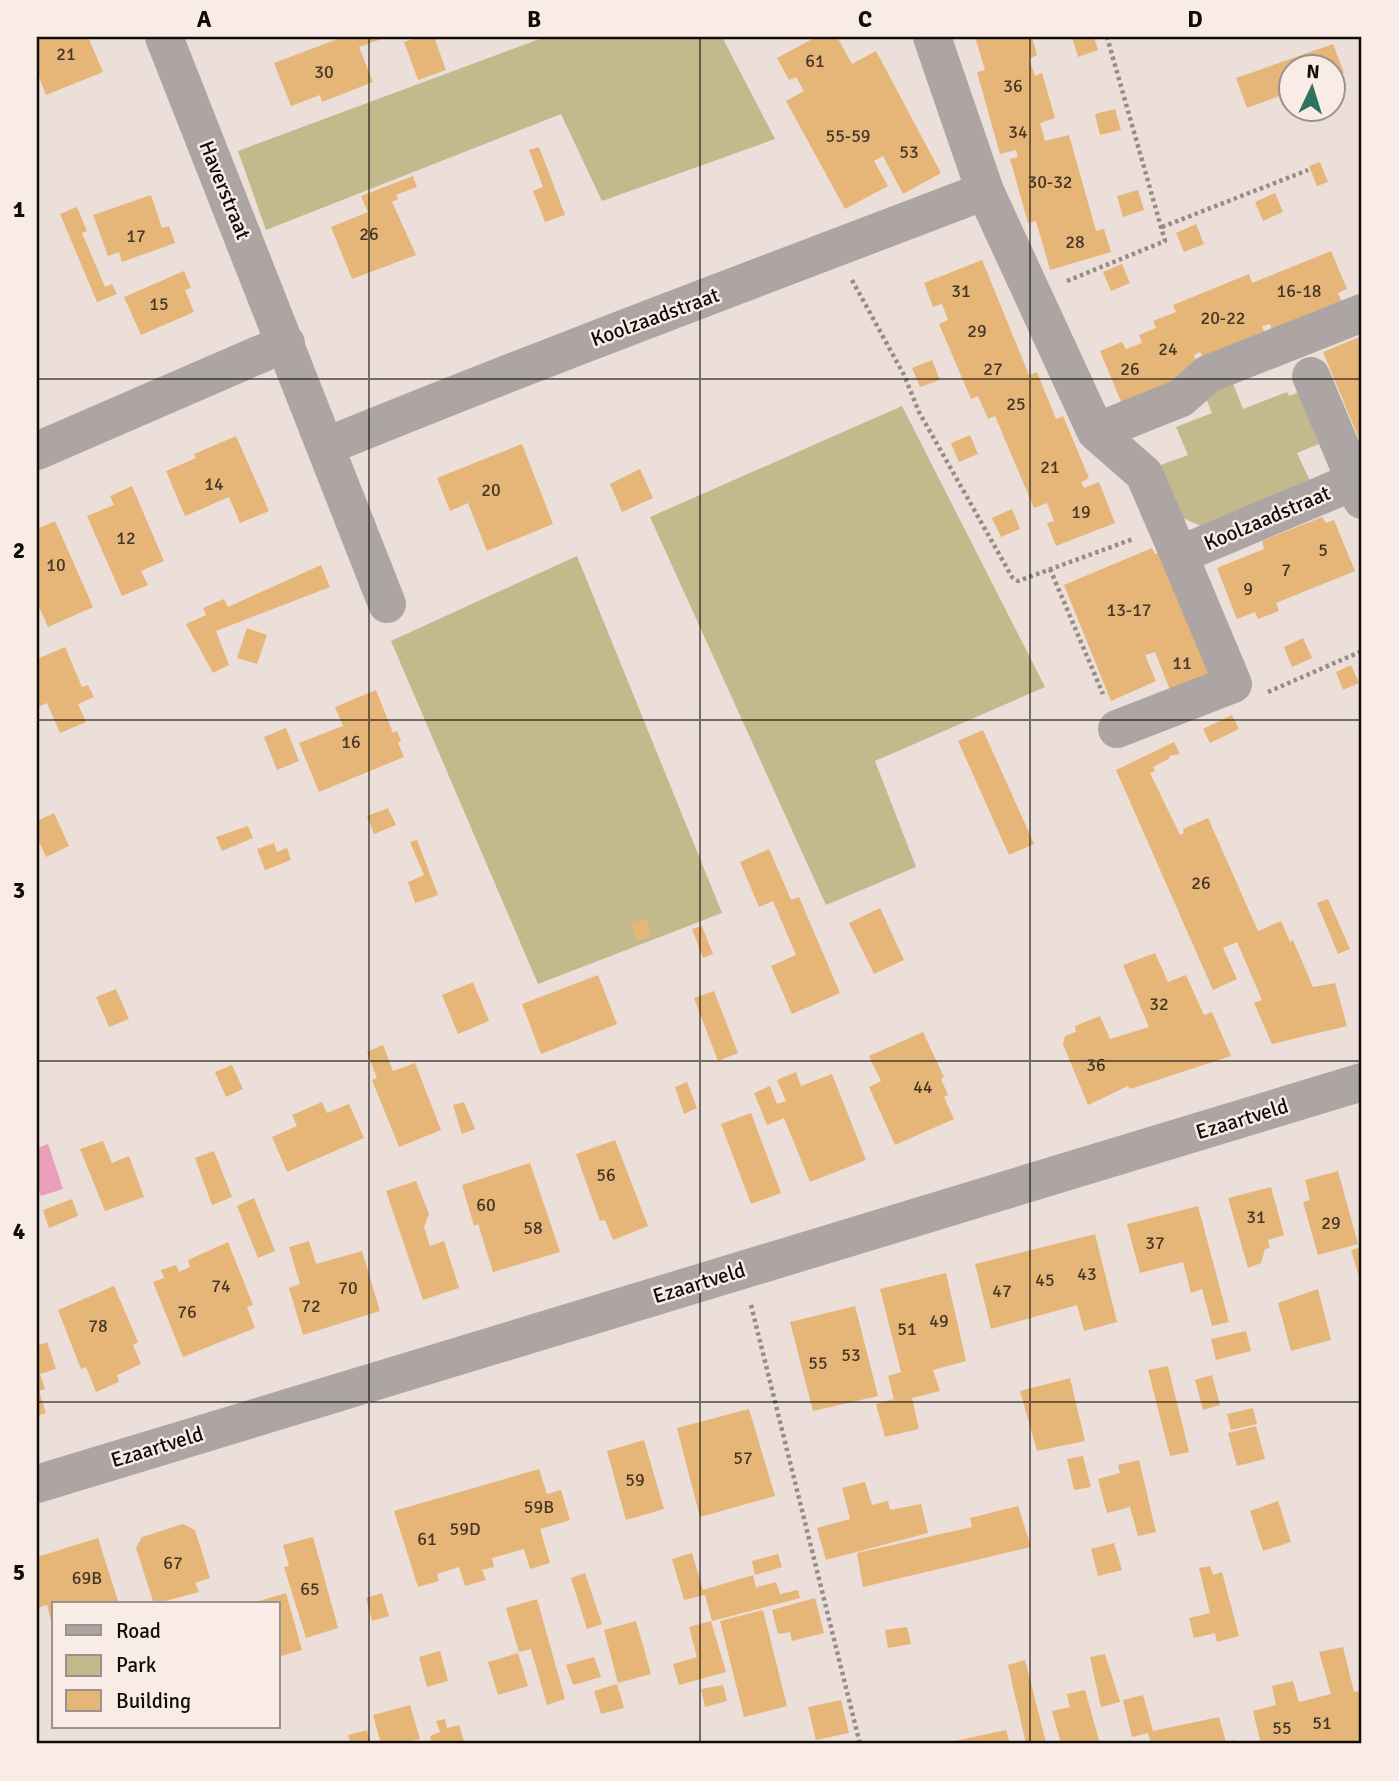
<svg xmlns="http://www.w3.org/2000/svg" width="1399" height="1781" font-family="Signika,sans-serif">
	<rect width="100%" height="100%" fill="#ecded8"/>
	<path fill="#c2b98d" d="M545,37H722L775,139L602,201L561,114L266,230L238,151Z
		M1232,381L1243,409L1287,392L1289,396L1299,392L1319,444L1297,453L1310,481L1201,526L1178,516L1158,466L1188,455L1176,427L1212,413L1204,393Z
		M902,406L1045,687L875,761L916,867L826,905L650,517Z
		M577,556L722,913L538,984L391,641Z"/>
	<path fill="#e99eb9" d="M48,1144L63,1189L41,1196L37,1185V1148Z"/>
	<path fill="#e6b679" d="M37,37H88L103,72L46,95L37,72Z
		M343,37H387L359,47L373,82L322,102L320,95L291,106L274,63Z
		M418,37H434L446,70L418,80L404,42Z
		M816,37H837L852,64L876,51L941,173L903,194L883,156L874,161L888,186L845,209L786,101L804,91L796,77L789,80L777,58Z
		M975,37H1032L1037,55L1029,59L1035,76L1042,73L1055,118L1040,123L1045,141L1069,135L1096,231L1104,229L1111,252L1050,270L1036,221L1028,223L1010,159L1018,157L1016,150L1000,154L977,72L985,70Z
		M1072,37H1094L1098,50L1078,57Z
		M1333,44L1344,73L1333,77V66H1290V92L1247,108L1236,78Z
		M1115,109L1121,130L1100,135L1095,114Z
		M539,147L565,215L545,222L533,191L543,187L529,150Z
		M1320,162L1328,182L1317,186L1309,166Z
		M413,176L417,187L396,195L398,199L392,202L416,255L352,279L331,227L368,212L361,196Z
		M1138,190L1144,210L1123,217L1117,196Z
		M1275,193L1283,212L1263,221L1255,202Z
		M151,195L162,228L169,226L175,243L122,262L119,252L108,256L93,215Z
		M77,207L87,231L82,233L105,287L112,284L117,294L97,302L60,214Z
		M1196,224L1204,244L1184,252L1176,233Z
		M1331,251L1347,289L1338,293L1345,310L1272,331L1270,324L1262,326L1265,334L1204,360L1200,352L1194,355L1200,370L1124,409L1100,351L1122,342L1126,349L1142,343L1139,335L1156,328L1153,321L1176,312L1173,305L1249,274L1252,283Z
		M982,260L1029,375L1037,372L1056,419L1063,416L1089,478L1081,482L1084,488L1099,482L1115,523L1056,546L1047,523L1054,521L1047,503L1034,508L995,416L988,419L978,396L971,399L939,324L948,320L942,304L933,307L924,283Z
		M1122,264L1130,283L1111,291L1103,272Z
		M184,271L191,288L185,290L194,312L141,335L124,297Z
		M1362,336V446L1323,352Z
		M932,360L940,380L920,387L912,368Z
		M970,435L978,454L959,462L951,443Z
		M236,436L269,511L240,523L229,497L185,516L166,471L196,458L194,454Z
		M522,444L553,524L487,551L468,503L450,511L437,478Z
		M640,469L653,498L622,512L610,484Z
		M132,486L164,561L141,571L148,585L122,596L87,516L114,505L110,496Z
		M1012,509L1020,529L1001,537L992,518Z
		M1322,517L1326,523L1334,520L1355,571L1276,603L1279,611L1258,619L1255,612L1237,619L1217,568L1264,549L1262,541Z
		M55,521L93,607L48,627L37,602V529Z
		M1152,548L1155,554L1161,552L1209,674L1170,690L1155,652L1145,655L1156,681L1111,701L1064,585Z
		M321,565L330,587L216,631L229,665L213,673L186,624L206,615L203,608L224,599L228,607Z
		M247,628L267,635L257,664L237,658Z
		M1303,638L1312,658L1292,667L1284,647Z
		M65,647L82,687L88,685L94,697L78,704L86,722L60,733L47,703L38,707L37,703V659Z
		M1351,665L1359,683L1343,690L1336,672Z
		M376,690L393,733L397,731L401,741L398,743L404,757L319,792L299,743L343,726L335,707Z
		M1232,715L1239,729L1210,743L1203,729Z
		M286,728L299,761L277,770L264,737Z
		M983,730L1034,844L1009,855L958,741Z
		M1174,742L1180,754L1169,756L1170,758L1153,767L1155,771L1150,773L1180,835L1184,833L1183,829L1208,818L1258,931L1281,921L1290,942L1293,940L1313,987L1335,983L1347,1026L1272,1044L1254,1003L1262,1000L1237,942L1223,948L1237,979L1213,990L1116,770Z
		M388,808L396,825L374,834L367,816Z
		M54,813L69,846L46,857L37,837V821Z
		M248,826L253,838L222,851L216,837Z
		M417,840L438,895L415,903L408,882L424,875L410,842Z
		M274,843L277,852L287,848L291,860L265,870L257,849Z
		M769,849L791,900L799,897L840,993L792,1014L771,966L796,955L773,901L759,907L740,862Z
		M1328,899L1350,949L1338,954L1317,903Z
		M880,908L904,960L874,974L849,923Z
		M646,918L652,936L637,941L631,923Z
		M702,926L713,954L703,958L692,929Z
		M1155,953L1168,982L1186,975L1204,1015L1212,1012L1231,1056L1130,1089L1128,1086L1088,1105L1063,1044L1065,1036L1076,1032L1075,1026L1100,1016L1110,1039L1149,1027L1123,965Z
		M598,975L617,1024L541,1054L522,1004Z
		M473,982L489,1021L458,1034L442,995Z
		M116,989L129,1019L109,1027L96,997Z
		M714,991L738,1053L718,1061L694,998Z
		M923,1032L944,1077L941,1079L948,1095L944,1097L954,1119L895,1145L869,1087L881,1081L869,1056Z
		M383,1045L393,1071L415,1063L441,1130L399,1147L372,1080L377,1078L367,1052Z
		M232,1065L243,1089L226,1097L215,1072Z
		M796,1072L801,1086L832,1074L866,1160L810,1182L784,1118L767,1125L754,1093L770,1086L777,1104L786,1101L777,1080Z
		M687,1082L697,1108L684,1114L675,1087Z
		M322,1102L327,1113L349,1104L364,1138L287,1172L272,1137L297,1126L292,1115Z
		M464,1102L475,1129L462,1134L453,1105Z
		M751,1113L781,1193L751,1204L721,1124Z
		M615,1140L648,1226L613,1240L605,1220L600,1221L576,1154Z
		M103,1141L112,1163L129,1156L144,1197L105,1211L80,1149Z
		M214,1151L232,1197L212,1205L195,1158Z
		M530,1163L560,1252L493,1272L478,1224L474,1226L462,1185Z
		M1338,1171L1358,1244L1318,1255L1303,1202L1310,1200L1305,1180Z
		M416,1181L429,1214L424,1227L430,1246L444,1241L459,1288L423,1300L386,1191Z
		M1271,1187L1284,1235L1268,1240L1270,1248L1265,1249L1261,1263L1248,1268L1228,1198Z
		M254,1198L275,1251L258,1258L237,1206Z
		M72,1199L78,1216L49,1228L43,1210Z
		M1198,1206L1229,1322L1212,1326L1202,1289L1191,1293L1183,1262L1140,1273L1127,1224Z
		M1095,1234L1117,1322L1084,1331L1077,1305L991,1329L975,1264Z
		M309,1241L316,1264L362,1251L380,1311L303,1335L289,1288L300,1284L289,1247Z
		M228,1242L253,1305L247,1307L255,1328L183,1357L153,1282L164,1278L161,1270L176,1265L179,1272L190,1267L188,1260Z
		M1362,1247V1276L1359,1277L1351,1250Z
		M946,1273L966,1361L933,1370L940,1391L912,1398L919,1429L885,1437L876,1404L894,1399L888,1376L901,1372L880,1289Z
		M114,1286L138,1342L133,1345L141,1364L117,1375L119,1382L96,1392L86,1367L81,1369L58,1310Z
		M1318,1289L1331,1340L1291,1351L1278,1303Z
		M855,1306L878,1396L813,1411L790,1322Z
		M1246,1331L1251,1351L1216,1360L1211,1339Z
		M47,1342L56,1369L40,1374L45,1389L39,1391L46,1413L37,1416V1346Z
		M1168,1366L1189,1452L1170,1456L1148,1370Z
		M1212,1375L1220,1405L1203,1410L1195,1380Z
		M1070,1378L1085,1441L1037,1451L1020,1391Z
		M1253,1408L1257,1424L1231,1430L1227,1414Z
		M749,1409L775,1496L700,1517L677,1428Z
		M1256,1426L1265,1459L1237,1466L1228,1433Z
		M644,1440L664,1509L626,1520L607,1451Z
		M1083,1456L1091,1487L1074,1490L1067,1459Z
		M1139,1460L1156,1532L1138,1536L1130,1507L1107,1513L1098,1479L1120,1473L1118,1465Z
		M539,1469L547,1494L561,1490L570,1520L540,1529L550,1563L530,1569L524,1549L492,1558L494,1567L482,1570L486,1580L465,1586L459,1567L437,1574L439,1581L418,1587L394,1511Z
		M865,1482L872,1505L888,1501L890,1510L921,1504L928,1533L826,1560L817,1528L850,1519L842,1488Z
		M1278,1501L1291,1542L1263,1551L1250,1511Z
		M1018,1506L1031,1547L863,1587L857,1553L972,1527L970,1518Z
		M183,1524L195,1530L210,1578L195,1583L199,1592L154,1604L136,1548L142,1537Z
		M313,1537L338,1628L306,1638L284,1567L289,1566L283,1545Z
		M98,1538L119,1604H54V1620H51L47,1605L37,1608V1557Z
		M1114,1543L1122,1570L1098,1576L1091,1549Z
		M692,1553L703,1590L753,1575L757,1591V1587L776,1582L780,1594L798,1590L800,1598L712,1621L705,1595L684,1600L672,1559Z
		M778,1554L782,1567L755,1575L752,1561Z
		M1210,1566L1213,1575L1222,1572L1239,1636L1217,1642L1215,1633L1194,1638L1189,1618L1210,1613L1199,1568Z
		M585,1573L602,1624L587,1629L571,1578Z
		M286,1593L302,1650L278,1657V1604H249Z
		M382,1593L389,1616L372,1621L366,1598Z
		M815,1598L824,1633L792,1641L790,1632L778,1634L772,1610Z
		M537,1599L565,1699L547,1705L531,1649L519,1652L506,1608Z
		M763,1610L787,1706L744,1717L720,1621Z
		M636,1621L651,1674L618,1683L604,1630Z
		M711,1621L726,1672L679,1685L673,1664L697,1657L689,1627Z
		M907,1627L911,1644L888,1648L885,1630Z
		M1343,1647L1354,1692L1358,1691L1362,1705V1744H1261L1253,1711L1276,1705L1272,1686L1293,1681L1299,1702L1331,1694L1319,1652Z
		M440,1651L448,1681L427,1687L419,1657Z
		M518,1653L528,1686L498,1695L488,1662Z
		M1105,1654L1120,1702L1101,1707L1090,1657Z
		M594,1657L601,1677L573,1685L566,1665Z
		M1025,1660L1046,1742L1036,1744H1026L1008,1665Z
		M617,1684L624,1708L601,1714L594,1691Z
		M723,1685L727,1701L705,1707L701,1689Z
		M1085,1690L1100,1744H1061L1052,1711L1070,1707L1067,1694Z
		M1143,1695L1153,1731L1219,1717L1226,1742L1234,1740L1235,1744H1151L1148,1733L1132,1737L1123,1700Z
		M841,1700L849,1733L816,1740L808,1707Z
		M410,1705L420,1739L399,1744H381L373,1715Z
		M445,1719L447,1728L459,1725L465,1744H432L430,1736L440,1732L436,1721Z
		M367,1730L371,1744H351L348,1735Z
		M1006,1730L1010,1744H946V1743Z"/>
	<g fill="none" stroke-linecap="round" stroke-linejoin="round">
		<path stroke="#968c87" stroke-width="4.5" stroke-dasharray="3.5 3.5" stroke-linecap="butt" d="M1162,227L1308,170
			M852,280L904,375L919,412L1012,577L1018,581L1133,539
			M1067,281L1165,241L1107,37
			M1050,569L1103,694
			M1268,692L1362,651
			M751,1305L860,1744"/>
		<path stroke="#aca5a4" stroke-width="38" d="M164,37L387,604
			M932,37L985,191L1096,432L1144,474L1179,555L1355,481L1362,500
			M1311,376L1355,481
			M1096,432L1181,398L1208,374L1362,313
			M327,446C545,357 765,275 985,191
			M37,451L286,343
			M1117,729L1233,684L1179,555
			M37,1484L1362,1082"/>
	</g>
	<path fill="none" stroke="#100c0a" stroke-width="2" stroke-opacity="0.55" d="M369,37V1744M700,37V1744M1030,37V1744M37,379H1362M37,720H1362M37,1061H1362M37,1402H1362"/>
	<g text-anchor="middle" stroke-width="5" stroke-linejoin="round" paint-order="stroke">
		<g font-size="18" fill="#463626">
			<text x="66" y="60">21</text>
			<text x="815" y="67">61</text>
			<text x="324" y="78">30</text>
			<text x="1013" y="92">36</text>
			<text x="1018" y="138">34</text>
			<text x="848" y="142">55-59</text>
			<text x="909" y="158">53</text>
			<text x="1050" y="188">30-32</text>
			<text x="369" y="240">26</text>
			<text x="136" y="242">17</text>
			<text x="1075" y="248">28</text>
			<text x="961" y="297">31</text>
			<text x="1299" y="297">16-18</text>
			<text x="159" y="310">15</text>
			<text x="1223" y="324">20-22</text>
			<text x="977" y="337">29</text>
			<text x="1168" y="355">24</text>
			<text x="993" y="375">27</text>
			<text x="1130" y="375">26</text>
			<text x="1016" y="410">25</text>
			<text x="1050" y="473">21</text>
			<text x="214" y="490">14</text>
			<text x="491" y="496">20</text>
			<text x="1081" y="518">19</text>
			<text x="126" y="544">12</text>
			<text x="1323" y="556">5</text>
			<text x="56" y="571">10</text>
			<text x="1286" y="576">7</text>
			<text x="1248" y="595">9</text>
			<text x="1129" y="616">13-17</text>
			<text x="1182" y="669">11</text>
			<text x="351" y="748">16</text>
			<text x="1201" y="889">26</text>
			<text x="1159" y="1010">32</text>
			<text x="1096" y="1071">36</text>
			<text x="923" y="1093">44</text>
			<text x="606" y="1181">56</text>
			<text x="486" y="1211">60</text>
			<text x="1256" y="1223">31</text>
			<text x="1331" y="1229">29</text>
			<text x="533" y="1234">58</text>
			<text x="1155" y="1249">37</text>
			<text x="1087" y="1280">43</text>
			<text x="1045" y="1286">45</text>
			<text x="221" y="1292">74</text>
			<text x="348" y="1294">70</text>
			<text x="1002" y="1297">47</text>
			<text x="311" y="1312">72</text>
			<text x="187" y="1318">76</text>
			<text x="939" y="1327">49</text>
			<text x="98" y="1332">78</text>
			<text x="907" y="1335">51</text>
			<text x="851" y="1361">53</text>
			<text x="818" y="1369">55</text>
			<text x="743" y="1464">57</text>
			<text x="635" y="1486">59</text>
			<text x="539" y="1513">59B</text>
			<text x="465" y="1535">59D</text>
			<text x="427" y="1545">61</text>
			<text x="173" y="1569">67</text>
			<text x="87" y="1584">69B</text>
			<text x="310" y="1595">65</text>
			<text x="1322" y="1729">51</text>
			<text x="1282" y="1734">55</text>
		</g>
		<g font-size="21" fill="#100c0a" stroke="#f9ebe5">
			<text transform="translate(225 190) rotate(68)" y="7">Haverstraat</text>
			<text transform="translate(655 317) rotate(-20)" y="7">Koolzaadstraat</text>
			<text transform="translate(1267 518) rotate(-23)" y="7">Koolzaadstraat</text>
			<text transform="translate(1242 1119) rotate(-17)" y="7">Ezaartveld</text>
			<text transform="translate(699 1283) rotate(-17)" y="7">Ezaartveld</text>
			<text transform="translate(157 1447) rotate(-17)" y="7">Ezaartveld</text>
		</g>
	</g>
	<rect width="1399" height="1781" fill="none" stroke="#f9ebe5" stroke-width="77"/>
	<rect x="52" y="1602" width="228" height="126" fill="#f9ebe5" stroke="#9c928d" stroke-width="2"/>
	<rect x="66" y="1625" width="35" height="10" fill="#aca5a4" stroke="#9c928d" stroke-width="2"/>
	<text x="116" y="1638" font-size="21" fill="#100c0a">Road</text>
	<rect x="66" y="1655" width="35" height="21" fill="#c2b98d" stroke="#9c928d" stroke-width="2"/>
	<text x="116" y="1672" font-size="21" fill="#100c0a">Park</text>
	<rect x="66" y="1690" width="35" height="21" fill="#e6b679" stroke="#9c928d" stroke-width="2"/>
	<text x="116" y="1708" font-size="21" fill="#100c0a">Building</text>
	<g transform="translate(1312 88) rotate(4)"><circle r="33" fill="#f9ebe5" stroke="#9c928d" stroke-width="2"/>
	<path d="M0-5L12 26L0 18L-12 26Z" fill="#307261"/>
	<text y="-10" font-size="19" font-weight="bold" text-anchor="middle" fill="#100c0a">N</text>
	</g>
	<rect x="38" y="38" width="1322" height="1704" fill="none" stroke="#100c0a" stroke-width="2.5"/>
	<g font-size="23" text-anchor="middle" font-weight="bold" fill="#100c0a">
		<text x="204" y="27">A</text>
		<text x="534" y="27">B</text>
		<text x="865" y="27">C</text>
		<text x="1195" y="27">D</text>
		<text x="19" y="217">1</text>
		<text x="19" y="558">2</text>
		<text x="19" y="898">3</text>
		<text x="19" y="1239">4</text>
		<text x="19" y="1580">5</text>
	</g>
</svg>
